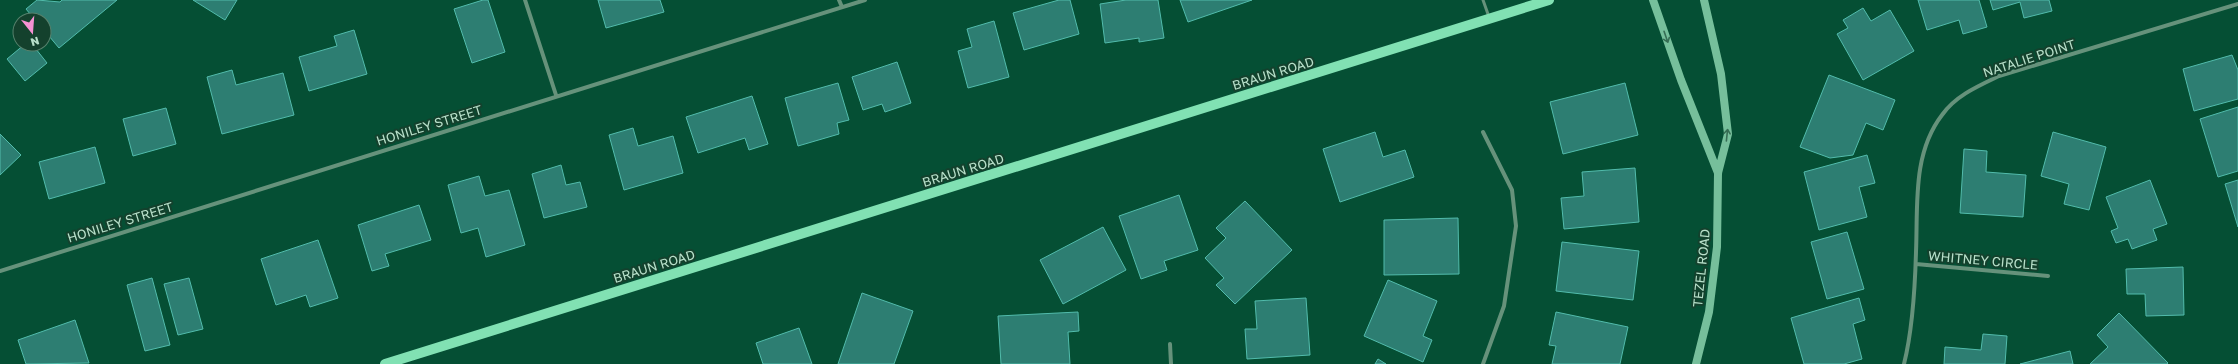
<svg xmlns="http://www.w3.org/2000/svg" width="2238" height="364" font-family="'Golos Text',sans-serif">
	<rect width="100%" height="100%" fill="#054f34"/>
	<path fill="#2d7e72" stroke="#52bcac" d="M37,0L60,2L62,0H117L59,48L44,30V20H35L26,9Z
		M193,0H237L225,20Z
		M483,0H488L505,52L472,63L454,9Z
		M598,0H660L664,12L606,28Z
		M1059,0H1070L1079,34L1024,50L1013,13Z
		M1126,0H1158L1164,38L1139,42V38L1105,43L1100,4Z
		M1180,0H1252L1188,22Z
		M1918,0H1979L1987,27L1963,34L1959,20L1927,30Z
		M1990,0H2049L2052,11L2024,18L2020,2L1993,10Z
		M1863,8L1871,21L1890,10L1914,51L1863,80L1837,34L1848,28L1843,20Z
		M994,21L1009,77L968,88L958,51L972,47L967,29Z
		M354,30L367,74L309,91L299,57L337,46L334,36Z
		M25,44H32L47,63L25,81L7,59Z
		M2232,55L2238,70V99L2194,111L2183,69Z
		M897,62L911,103L885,112L882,104L863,110L852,77Z
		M232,70L236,85L283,73L294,115L222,134L207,77Z
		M1829,75L1895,100L1883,130L1866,123L1853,155L1830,158L1800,147Z
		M838,83L849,120L837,123L839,134L798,146L785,98Z
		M1625,83L1638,135L1563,154L1550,102Z
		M752,96L768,144L749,150L745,138L698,153L686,117Z
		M2238,107V171L2218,177L2200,119Z
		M166,108L176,144L133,156L123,119Z
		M633,128L638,146L673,136L683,173L624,190L609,135Z
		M1375,132L1383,157L1405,150L1414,177L1340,202L1323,149Z
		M2053,132L2106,147L2089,210L2064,204L2069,184L2041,176Z
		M0,134L21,155L0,175Z
		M95,147L105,183L49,199L39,162Z
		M1964,149L1987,151L1986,172L2026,175L2023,217L1960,213Z
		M1867,155L1875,183L1859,187L1867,217L1819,230L1804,172Z
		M561,165L566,185L580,182L587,207L544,218L532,174Z
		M1635,168L1639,222L1564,229L1561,198L1584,196L1582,172Z
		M479,176L485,196L509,190L525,245L486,257L478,228L461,233L448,185Z
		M2150,180L2167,224L2153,229L2157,240L2132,249L2128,239L2116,243L2111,231L2118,228L2106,197Z
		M2238,180V227L2225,184Z
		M1179,195L1198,250L1164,261L1167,270L1141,279L1119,216Z
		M1245,201L1292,250L1235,304L1216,285L1224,278L1205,258L1226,238L1216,228Z
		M419,205L431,240L385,254L389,266L372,271L358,225Z
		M1458,218L1459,274L1384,275V220Z
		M1103,227L1126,270L1063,304L1040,260Z
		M1847,232L1864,289L1827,299L1811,242Z
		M318,240L338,298L310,307L306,295L276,305L261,259Z
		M1562,242L1639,251L1633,300L1556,291Z
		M2183,267L2184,315L2146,316L2145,294H2127L2126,269Z
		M152,278L170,345L145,351L127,285Z
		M189,278L203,329L178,335L164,284Z
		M1388,280L1437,301L1423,336L1432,340L1423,362L1364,336Z
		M862,293L913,311L894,364H838Z
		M1306,298L1310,355L1247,359L1245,329H1257L1255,301Z
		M1859,298L1865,320L1853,324L1862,359L1844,364H1804L1791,318Z
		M1078,312L1079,331L1068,332L1070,364H1001L998,316Z
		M1556,312L1628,327L1620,364H1552L1556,346L1549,345Z
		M2119,313L2168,363L2167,364H2090L2108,347L2097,335Z
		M75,320L89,363L26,364L18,340Z
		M799,328L812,364H763L756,343Z
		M1983,334L2007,336L2005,364H1944L1945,347L1981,350Z
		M2070,351L2073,364H2020Z
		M1378,359L1386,364H1375Z"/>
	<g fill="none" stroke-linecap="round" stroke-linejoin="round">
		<path stroke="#66927b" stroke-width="3" d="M1483,0L1489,17"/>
		<path stroke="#66927b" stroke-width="4" d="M525,0L556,95
			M839,0L842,7
			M1483,132L1512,190L1516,226L1504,306L1483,364
			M1916,264L2048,276
			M0,271L865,0
			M1170,344L1171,364
			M1904,364C1913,328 1915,289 1916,252C1918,206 1912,154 1942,115C1955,96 1978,86 1999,76L2238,4"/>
		<path stroke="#76bf9b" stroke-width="8" d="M1653,0L1681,80L1718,173
			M1696,364L1709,312L1717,247L1718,173L1728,134L1721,74L1704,0"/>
		<path stroke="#81e1b3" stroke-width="10" d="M385,364L1549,0"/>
	</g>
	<defs><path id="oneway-shaft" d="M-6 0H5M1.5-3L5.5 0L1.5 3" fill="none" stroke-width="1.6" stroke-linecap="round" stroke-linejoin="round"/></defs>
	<g stroke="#366d54">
		<use href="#oneway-shaft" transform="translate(1666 37) rotate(71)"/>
		<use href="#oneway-shaft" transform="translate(1727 135) rotate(-84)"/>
	</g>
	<g text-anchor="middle" stroke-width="4" stroke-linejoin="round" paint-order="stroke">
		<g font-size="13" fill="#b8e0ca" stroke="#14412d">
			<text transform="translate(2029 58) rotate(-18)" y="5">NATALIE POINT</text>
			<text transform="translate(1273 73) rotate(-17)" y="5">BRAUN ROAD</text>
			<text transform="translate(429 125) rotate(-17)" y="5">HONILEY STREET</text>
			<text transform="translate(963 170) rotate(-17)" y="5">BRAUN ROAD</text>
			<text transform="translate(120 222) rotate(-17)" y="5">HONILEY STREET</text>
			<text transform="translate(1983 260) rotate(5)" y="5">WHITNEY CIRCLE</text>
			<text transform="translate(654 266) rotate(-17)" y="5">BRAUN ROAD</text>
			<text transform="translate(1701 268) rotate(-84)" y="5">TEZEL ROAD</text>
		</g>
	</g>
	<g transform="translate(32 32) rotate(163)"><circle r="19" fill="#14412d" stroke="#56816c"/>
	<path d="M0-3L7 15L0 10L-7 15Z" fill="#f591d2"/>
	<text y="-6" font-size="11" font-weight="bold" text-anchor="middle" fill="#b8e0ca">N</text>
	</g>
</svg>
